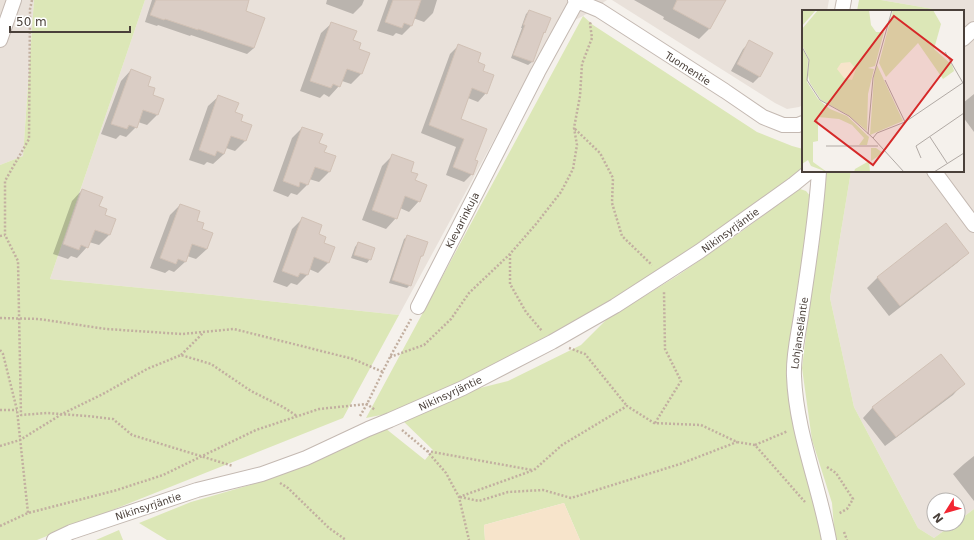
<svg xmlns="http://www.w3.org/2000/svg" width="974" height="540" font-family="'DejaVu Sans',sans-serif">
	<rect width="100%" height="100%" fill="#f5f1ec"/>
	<path fill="#e9e1da" d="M0,0H34L23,156L0,165Z
		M145,0H607L583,16L553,31L399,315L213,295L50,279Z
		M612,0H829L827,11H803V105L799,107L787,109L775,103Z
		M881,0H974V509L958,521V500H934V524H953L934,538L918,528L854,407L830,298L851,171H963V11H936L933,9Z"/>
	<path fill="#dce7b7" d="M34,0H145L50,279L213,295L399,315L343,418L37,540H0V165L23,156Z
		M859,0H881L933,9L936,11H857Z
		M583,16L593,25L757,132L792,146L803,149V167L799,171L741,215L679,259L592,314L498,364L477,372L445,390L396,412L366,418Z
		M826,171H851L830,298L854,407L918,528L934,538L953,524H958V521L974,509V540H835L832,503L812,440L802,368Z
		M800,189L806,191L811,197L790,340L787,370L788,393L798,443L815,502L822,540H580L564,503L484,525L485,540H167L139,523L191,502L250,485L317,460L385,428L425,460L433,450L402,420L438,407L476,389L508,381L581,345L607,319L677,276L745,229L793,193Z
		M119,530L123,540H96Z"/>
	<path fill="#f7e4cb" d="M564,503L580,540H485L484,525Z"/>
	<path fill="#0003" d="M152,0H248L245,12L254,48L247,54L191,35L190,36L158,25L157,26L145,22Z
		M327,0H364L362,5L353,14L326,4Z
		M388,0H437L433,13L424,22L413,18L411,26L402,35L396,33L393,36L377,31Z
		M634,0H718L723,3L709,29L699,39L663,19L664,17Z
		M529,11L545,32L542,35L532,62L528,65L511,58L522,28H521L526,14Z
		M332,23L352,41L357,50L361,74L351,84L342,81L339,86L329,97L324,94L320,98L300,91L321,33Z
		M750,42L760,76L753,83L731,71L743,49Z
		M458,46L476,63L482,71L486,93L478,102L468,98L460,120L474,161L472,174L464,182L446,175L456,147L421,133L450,54Z
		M131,70L146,86L152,95L157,115L147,125L138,122L136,127L126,137L120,135L116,139L101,134L121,81Z
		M974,94V132L963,117V103Z
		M219,96L234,112L240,121L251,125L245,141L235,151L226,148L224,154L213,164L207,162L204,165L189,160L208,106Z
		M302,128L323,153L335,157L329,172L319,182L309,179L307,185L297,195L291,193L288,197L273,191L292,138Z
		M392,156L410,172L414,181L419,201L409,212L400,208L396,218L386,229L362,220L382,166Z
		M82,190L98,207L103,215L115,219L109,235L99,245L89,242L87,247L77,258L71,256L68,259L53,254L72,201Z
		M180,205L195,221L201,230L212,234L207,249L196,259L187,256L185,262L174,272L169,270L165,273L150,268L170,215Z
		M302,219L318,235L323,243L329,262L318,273L309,269L307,275L297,285L291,283L287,287L273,282L292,229Z
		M408,236L422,256L419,259L410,285L407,288L389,283L404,239Z
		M358,243L370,259L367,263L351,258L355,247Z
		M967,253L957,263L889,316L867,288L878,277Z
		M963,384L953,395L885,446L863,418L873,407Z
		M974,456V501L953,474L964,464Z"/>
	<path fill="#dacdc5" stroke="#d1c1b5" d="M156,0H249L246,11L265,18L254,48L198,29V30L165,19L164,20L150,15Z
		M393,0H421L412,26L404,23L402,28L385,22Z
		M677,0H726L710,29L673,9Z
		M529,10L551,18L545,33L544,32L533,62L513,55L525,25H523Z
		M331,22L357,31L353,40L361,43L359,49L370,53L362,74L347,69L340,87L333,84L331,88L310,81Z
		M749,40L773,53L760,77L737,64Z
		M458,44L481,53L478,62L485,65L483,71L494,75L487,94L472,88L461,119L487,129L475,160L478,161L473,175L453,167L464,139L429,125Z
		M131,69L151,77L148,86L155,88L153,95L164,99L158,115L143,110L137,128L129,125L127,129L111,124Z
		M218,95L239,103L235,112L243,115L241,121L252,125L246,141L231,136L224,154L217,151L215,156L199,150Z
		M302,127L323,134L319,143L327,146L324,152L336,156L330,172L315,167L308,185L300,182L299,187L283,181Z
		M392,154L414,162L411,172L418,174L415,180L427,185L420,202L405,196L397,219L372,210Z
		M82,189L103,197L99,206L107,209L105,215L116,219L110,235L95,230L88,248L81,245L79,250L63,244Z
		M180,204L200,211L197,221L204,223L202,229L213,233L207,249L192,244L186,262L178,259L176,264L160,258Z
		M302,217L322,225L319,234L326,237L324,243L335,247L329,263L314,257L308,275L300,273L298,277L282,271Z
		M946,223L969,253L900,306L877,277Z
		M407,235L428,242L423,256H421L411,286L392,280Z
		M358,242L375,248L371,260L354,255Z
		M941,354L965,384L896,437L872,407Z"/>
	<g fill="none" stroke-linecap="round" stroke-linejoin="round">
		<defs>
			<path id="minor" d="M575,0L599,10L725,91L763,117L783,125H798L803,123
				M842,11L844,0
				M963,39L974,29
				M0,40L14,0
				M819,171C816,220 808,268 801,316C798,336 793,356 794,376C796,432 819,485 829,540
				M934,171L974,225
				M418,307L538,72L577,1
				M54,540L71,532L197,490L262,474L306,458L368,429L390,420L463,388L552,342L615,306L700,251L794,184L810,171"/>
		</defs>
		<use href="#minor" stroke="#c4b9b2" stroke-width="16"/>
		<path stroke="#c2afa0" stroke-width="2.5" stroke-dasharray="2 2" stroke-linecap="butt" d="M32,0L30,9L29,139L5,181V235L18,261L21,415L47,413L87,416L113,419L132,435L233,466
			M575,129L600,153L613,178L612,203L622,236L652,265
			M0,236L5,235
			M510,254V284L526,312L542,331
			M0,318L39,319L106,329L182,334L234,329L353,359L383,372
			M569,348L585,354L627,406
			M0,350L3,354L17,410L28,513
			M181,355L203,333
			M390,357L424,345L451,319L469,293L510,254L536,224L561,192L573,169L577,145L574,128L580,96L582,64L592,38L590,24L591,22
			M0,410H17
			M360,416L367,404L390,357L411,319
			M655,423L681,381L665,349L664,292
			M402,430L427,451L446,473L459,497L469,540
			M755,445L788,431
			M0,446L20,440L62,414L103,394L147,369L181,355L211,364L251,391L283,407L297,416
			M427,451L532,470
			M827,467L836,473L853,499L847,509L838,514
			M280,483L288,488L329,528L346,540
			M459,497L534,470L562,445L627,406L654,423L701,425L737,442L755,445L805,502
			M460,497L479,501L508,492L543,490L571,498L680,464L737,442
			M0,526L28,513L117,490L163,475L256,430L319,409L367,404L375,410
			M844,532L847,540"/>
		<use href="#minor" stroke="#fff" stroke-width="14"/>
	</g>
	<g text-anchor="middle" stroke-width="3" stroke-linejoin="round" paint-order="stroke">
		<g font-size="10" fill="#4a403a" stroke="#fff">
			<text transform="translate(688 68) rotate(33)" y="4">Tuomentie</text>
			<text transform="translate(462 220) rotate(-63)" y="4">Kievarinkuja</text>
			<text transform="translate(730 230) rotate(-36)" y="4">Nikinsyrjäntie</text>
			<text transform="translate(799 333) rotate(-82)" y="4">Lohjanseläntie</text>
			<text transform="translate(450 393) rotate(-25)" y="4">Nikinsyrjäntie</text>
			<text transform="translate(148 506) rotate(-18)" y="4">Nikinsyrjäntie</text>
		</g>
	</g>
	<g transform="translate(802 10)">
		<rect width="162" height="162" fill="#f5f1ec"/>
		<path d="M0,0H14L0,16ZM16,0H67L69,15L74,22H82L73,56L66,58L72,59L66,84L65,121L46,105L19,90L8,73L6,65L7,49L0,35V19ZM91,0H131L139,14L132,39L150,55L152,61L141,69L116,33L84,67L77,53ZM0,38L6,49L5,72L16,89L28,99L45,106L67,127L65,135H57L62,128L50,115L37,109L16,107V131L11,132V152L25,162L9,156L6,150L0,154ZM75,55L101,111L68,125L72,66ZM69,138H74L81,143L69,151ZM67,151L68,162H52L53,159Z" fill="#dce7b7"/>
		<path d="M48,52L54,59L50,70L42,68L35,59L39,53Z" fill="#f7e4cb"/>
		<path fill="none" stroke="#b1aaa5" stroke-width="1" d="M0,37L7,50L5,70L18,90L47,106L71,128L102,162M143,42L161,73M83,70L103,112M66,124L71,68L90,0M128,127L145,153M71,128L75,123L103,112L162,72M24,136H76M119,148L114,136L162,103M132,162L162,143"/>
		<path fill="#d62828" fill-opacity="0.15" stroke="#d62828" stroke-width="2" d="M92,6L150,50L71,155L13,111Z"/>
		<rect width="162" height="162" fill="none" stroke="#4a403a" stroke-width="2"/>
	</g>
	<g transform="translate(946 512) rotate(233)"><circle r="19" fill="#ffffff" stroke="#b7b3b0"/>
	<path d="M0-3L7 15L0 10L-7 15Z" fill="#f22632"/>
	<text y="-6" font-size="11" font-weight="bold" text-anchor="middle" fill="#4a403a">N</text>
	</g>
	<path d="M10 26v6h120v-6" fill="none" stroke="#4a403a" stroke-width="2"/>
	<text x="16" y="26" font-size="12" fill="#4a403a" stroke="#ffffff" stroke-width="3" paint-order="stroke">50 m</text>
</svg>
